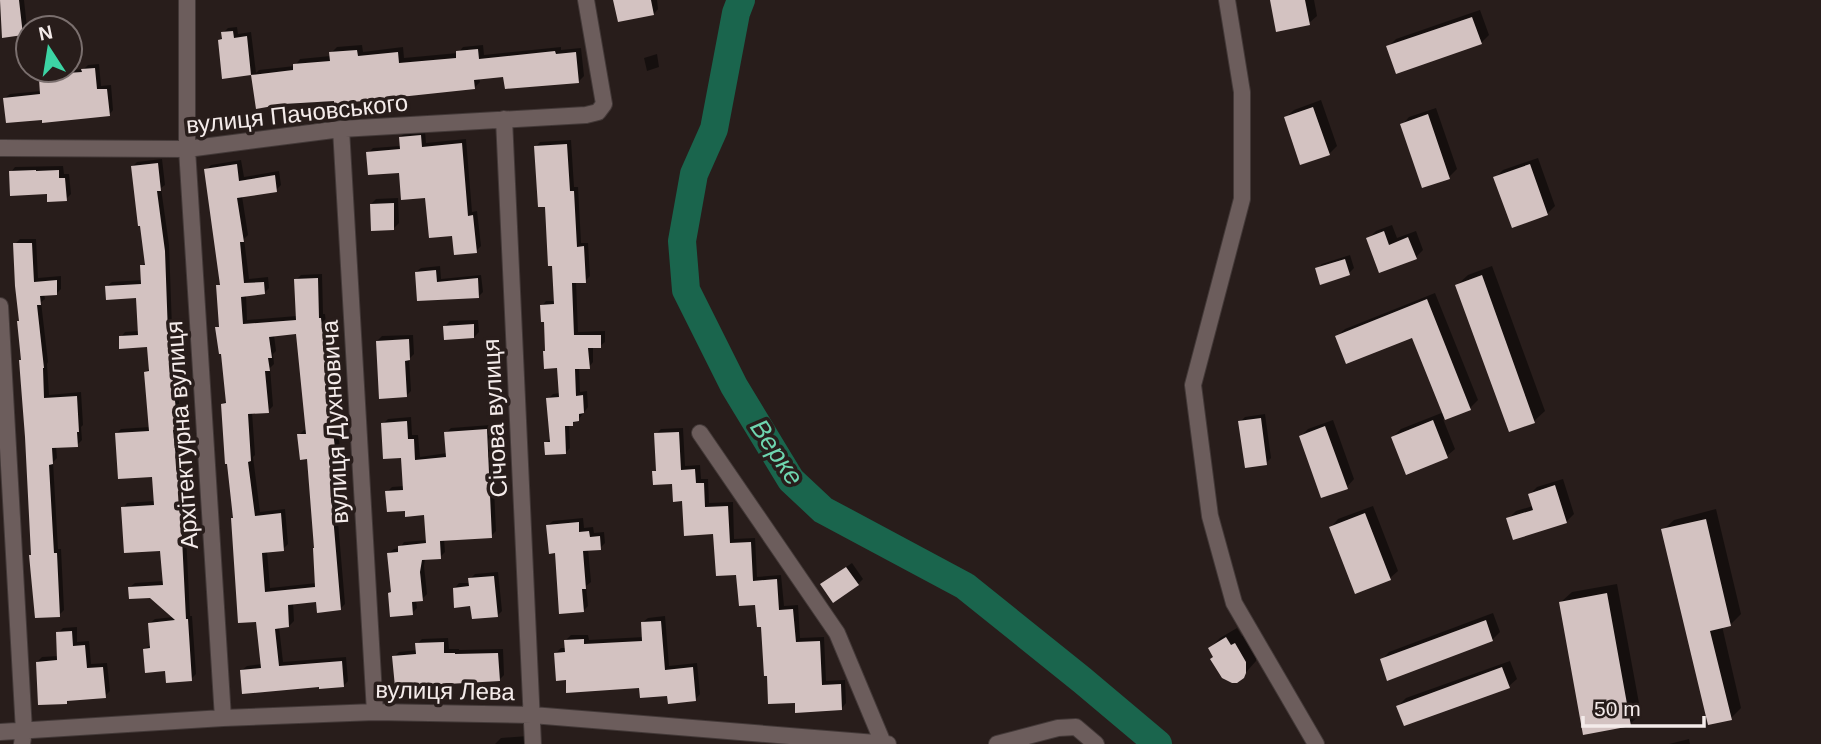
<svg xmlns="http://www.w3.org/2000/svg" width="1821" height="744" font-family="Helvetica,sans-serif">
	<rect width="100%" height="100%" fill="#281d1b"/>
	<path fill="#0007" fill-rule="evenodd" d="M0,0H24L27,28L22,33Z
		M615,0H657L658,9L654,14Z
		M1272,0H1314L1317,16L1309,23Z
		M1480,10L1489,35L1481,43L1388,47L1396,39Z
		M237,27L238,34L251,32L256,73L259,70L295,66L300,59L331,56V53L337,47L362,45L363,52L403,47L404,58L458,53L463,47L483,45L484,55L561,47V50L581,48L584,76L578,82L505,75L479,77L480,82L474,88L257,107L253,74L224,77L220,40L223,37V33L228,28Z
		M657,54L659,67L647,71L644,58Z
		M99,64L101,86L111,85L113,110L109,115L43,118L5,98L10,94L41,91L40,80L45,76L69,74L73,70L84,69L88,65Z
		M1321,100L1337,146L1329,154L1286,117L1294,110Z
		M1436,108L1457,169L1449,177L1402,125L1409,117Z
		M425,131L426,143L466,139L472,212L477,211L481,246L476,251L453,234L427,196L400,171L368,153L373,148L401,146L400,137L405,133Z
		M571,140L574,187H578L581,243H588L590,276L585,281H576L578,332L605,331V342L600,346L593,347V362L589,367L579,368L580,392L587,391L588,407L578,420L572,424H569L570,448L565,453L546,443L551,438L548,399L553,394L560,393L559,366L547,349L546,320L542,306L546,301H555L547,205L536,147L540,142Z
		M1538,158L1555,206L1547,214L1495,178L1503,170Z
		M162,159L165,185L161,188L169,245L172,328L181,423L178,427L182,473H183L190,616H192L196,674L191,679L166,669L145,649L152,644L150,623L155,619L174,617L150,597L130,587L135,583L164,581L162,550L123,508L127,503L155,501L154,475L116,434L121,429L150,427L146,372L150,368L149,345L121,337L125,332L139,331L138,296L107,286L112,282L143,280L142,266L146,262L132,167L137,162Z
		M241,160L244,177L279,171L281,185L276,190L242,196L248,235L244,239L249,279L268,277L269,288L264,293L246,294L247,320L297,316L296,280L301,275L322,274L323,314H325L333,388L336,427H338L340,450L335,455L337,485L335,487L345,604L340,609L317,600L293,602L294,621L289,626L279,627L283,662L346,657L348,681L343,686L321,685L242,670L247,666L262,664L257,620L232,518L235,516L223,404L228,399L217,328L221,324L218,286L221,283L206,170L211,165ZM298,332L308,430H304L299,435L309,458L317,583L270,588L267,551L283,549L288,544L285,509L260,512L253,457L255,455L252,412L268,411L273,406L270,368L274,364L273,354L276,351L274,335Z
		M63,166L64,174H69L71,194L66,199L48,192L11,172L15,167Z
		M398,198L399,223L394,228L371,204L376,199Z
		M1392,225L1397,238L1416,231L1423,250L1416,257L1368,239L1376,231Z
		M20,239H36L38,278L61,276V289L57,293L44,294L45,299L41,302L48,362L47,364L49,395L81,392L83,425L81,427L82,440L77,445L56,446L57,458L53,462L58,549H61L64,610L59,615L15,244Z
		M1350,255L1354,268L1349,273L1317,269L1322,264Z
		M440,266L441,279L481,275L483,292L479,296L418,299L416,272L421,268Z
		M1492,266L1545,411L1534,421L1457,285L1468,275Z
		M1435,293L1478,400L1470,408L1443,419L1455,449L1447,456L1407,473L1393,437L1401,429L1444,412L1413,335L1337,336L1345,329Z
		M478,320L479,332L474,337L445,326L450,321Z
		M413,335L414,354L409,359L411,391L406,396L377,341L382,336Z
		M1265,414L1271,458L1266,463L1240,422L1245,417Z
		M411,417L412,435H418L420,457L447,453L446,433L451,428L491,425L496,531L491,536L444,539L445,552L440,557L425,558L424,566L427,594L422,599L416,600L417,608L412,613L392,591L389,553L394,549L400,548L404,542L428,540L426,513L406,509L387,492L392,487L405,486L403,456L383,424L388,419Z
		M1333,420L1354,479L1347,487L1301,436L1308,429Z
		M683,428L685,466L700,465L701,479H708L709,503L733,502L734,539L755,538L757,577L781,575L784,606L798,605L800,638L824,637L826,681L845,680L846,703L842,708L796,701L763,625L757,603L715,532L684,500L674,482L654,472L658,468L656,434L661,429Z
		M1563,479L1574,514L1566,522L1508,519L1516,511L1533,506L1530,494L1537,487Z
		M1373,506L1398,571L1390,578L1356,592L1331,527L1338,519Z
		M1716,509L1741,614L1731,624L1722,626L1741,708L1731,718L1663,530L1674,520Z
		M583,518L584,528L593,527L594,533L604,532L605,543L600,548L588,549L591,582L586,586L588,606L583,611L556,551L548,525L553,521Z
		M852,563L863,579L858,584L827,580Z
		M498,572L502,611L497,616L472,604L455,588L459,583H471L470,579L475,574Z
		M1617,584L1641,714L1630,724L1561,602L1572,592Z
		M1493,613L1500,632L1492,640L1382,660L1389,652Z
		M665,616L669,666L697,663L700,694L696,699L669,694L640,686L567,679L556,653L561,648H567L566,640L571,635H588L589,640L644,637L643,622L648,618Z
		M77,627V642L89,641L91,664L107,663L110,691L105,696L70,699L67,702L37,662L42,657L59,656L58,633L63,628Z
		M1237,628L1242,636L1245,634L1256,651V661L1240,679L1215,656L1210,648L1220,638Z
		M448,638L449,649H459V650L503,649L504,675L499,680L394,657L399,652L418,650L417,644L422,639Z
		M1510,661L1517,679L1509,686L1398,706L1406,698Z
		M528,736V744H495L501,738Z
		M1689,739L1690,744H1669Z"/>
	<g fill="none" stroke-linecap="round" stroke-linejoin="round">
		<path stroke="#1a654d" stroke-width="28" d="M741,0L736,13L714,129L694,174L682,241L686,290L734,386L791,480L823,510L965,586L1082,680L1158,744"/>
	</g>
	<path fill="#d3c2c1" fill-rule="evenodd" d="M0,0H19L23,35L2,38Z
		M613,0H651L654,15L618,22Z
		M1270,0H1305L1310,25L1276,32Z
		M1472,17L1482,44L1396,74L1386,46Z
		M233,31L234,38L247,36L251,75L222,79L218,40L222,39L221,32Z
		M478,49L479,59L555,51L556,54L576,52L579,83L505,89L503,77L474,80L475,89L334,104V101L284,104L256,109L251,75L293,70V64L330,61L329,52L357,50L358,56L398,52L399,63L456,58V51Z
		M95,68L97,89H107L110,116L42,123V120L6,123L3,98L40,94L39,79L67,77V73L82,72L81,69Z
		M1313,107L1330,155L1300,165L1284,117Z
		M1428,114L1450,179L1422,188L1400,124Z
		M421,135L422,147L462,143L468,216L473,215L477,253L454,255L452,236L429,238L425,198L401,200L399,173L368,175L366,152L400,149L399,137Z
		M567,144L570,191H574L577,247L584,246L586,283H572L574,335H601V348H588L590,369H575L576,396L583,395L584,413L579,414V421L573,422V426H565L566,454L545,455L544,442H550L546,398L559,397L557,368L544,369L543,351H545L544,322H541L540,305L554,304L552,266H548L545,207H538L534,146Z
		M158,163L161,191H157L165,251L168,334L178,429L173,430L178,477H179L186,619H188L192,681L166,683L165,671L145,673L143,649L150,648L148,623L175,620L150,598L129,599L128,587L163,585L160,551L124,553L121,507L154,505L152,477L118,479L115,433L149,431L144,372L149,371L147,347L119,349V336L138,335L136,298L106,300L105,286L141,284L140,265H145L140,226H138L131,166Z
		M237,164L239,181L275,175L277,192L237,198L244,242H240L244,283L264,282L265,294L241,297L243,324L296,320L294,279L318,278L319,318H321L329,393L331,431H333L336,457H330L332,492H331L341,610L317,613L316,602L288,605L289,627L275,629L279,666L342,661L344,687L319,689V687L242,694L240,670L261,668L256,622L238,623L231,518H233L227,464H225L221,404L226,403L221,354H219L215,327H219L216,285H220L204,169ZM296,334L306,434H297L300,460L307,459L314,548H313L315,587L265,592L262,553L284,551L281,513L255,516L248,462L251,461L248,414L269,413L265,371H270L268,358H272L269,337Z
		M1530,164L1548,215L1512,228L1493,177Z
		M36,170V171L59,170V178H65L67,201L47,202V194L10,196L9,171Z
		M394,203V230L371,231L370,204Z
		M1384,231L1389,245L1408,237L1417,259L1379,273L1366,238Z
		M13,243H32L34,282L57,280V295L40,296L41,305H37L44,368H43L44,398L77,396L79,432H77L78,447L52,448L53,464L49,465L54,553H57L60,617L35,618L29,555H31L25,437L19,360H21L17,321H19L15,286Z
		M1345,259L1350,275L1320,285L1315,268Z
		M436,270L437,282L478,278L479,298L417,301L415,272Z
		M1482,275L1535,423L1509,432L1455,285Z
		M1427,299L1471,410L1445,420L1412,338L1346,364L1335,336Z
		M474,324V338L444,340L443,326Z
		M409,339L410,360L405,361L407,397L379,399L376,341Z
		M1261,418L1267,465L1245,468L1238,421Z
		M1433,420L1448,458L1406,475L1391,437Z
		M407,421L408,439H414L415,460L446,457L444,432L487,429L492,538L440,541L441,559L422,560L420,572L423,601L412,602L413,615L390,617L388,593L391,592L387,553L398,552V546L426,543L424,515L405,517V511L387,512L385,491L403,490L401,458L383,459L381,423Z
		M1325,426L1348,489L1321,498L1299,436Z
		M679,432L681,470L695,469L696,483H704L705,507L728,506L730,543L751,542L753,581L777,579L779,610L793,609L796,642L820,641L822,685L841,684L842,710L795,713V703L768,704L767,676H764L761,627H757L755,605L739,606L736,575L716,576L713,534L684,536L682,501L673,502L672,484L653,485L652,471H656L654,433Z
		M1555,485L1567,523L1513,540L1506,518L1533,510L1528,494Z
		M1365,513L1391,580L1355,594L1329,527Z
		M1706,519L1731,626L1710,631L1732,720L1708,725L1661,529Z
		M579,522V532L589,531L590,537L600,536L601,550L583,551L586,589H582L584,612L559,614L555,553L549,554L546,525Z
		M846,567L859,585L833,603L820,584Z
		M494,576L498,617L472,619L470,606L454,608L453,588L469,586L468,578Z
		M1607,593L1631,726L1583,735L1559,602Z
		M1486,620L1493,641L1387,681L1380,659Z
		M661,621L665,670L693,667L696,701L668,704L667,696L640,698L639,688L566,693V680L556,681L554,653L565,652L564,640L584,639V644L642,641L641,622Z
		M72,631L73,646L85,645L87,668L103,667L106,698L67,701V704L38,705L36,662L57,660L56,632Z
		M1226,637L1231,645L1235,643L1246,662V673L1244,678L1237,683H1232L1222,678L1210,659L1213,657L1208,648Z
		M444,642V653H455V654L498,653L500,681L395,687L392,656L416,654L415,643Z
		M1502,667L1510,688L1404,726L1396,706Z"/>
	<g fill="none" stroke-linecap="round" stroke-linejoin="round">
		<defs>
			<path id="minor" d="M187,0V149L223,718
				M1227,0L1242,92V199L1193,385L1210,516L1234,603L1316,744
				M504,119L533,744
				M341,129L375,712
				M0,148L187,149L341,129L586,115L598,112L604,104L586,0
				M0,306L24,731L22,744
				M700,433L837,633L883,743
				M0,732L223,718L375,712L532,715L888,744
				M997,744L1058,728L1076,727L1096,744"/>
		</defs>
		<use href="#minor" stroke="#433938" stroke-width="18"/>
		<use href="#minor" stroke="#6c5d5c" stroke-width="16"/>
	</g>
	<g text-anchor="middle" stroke-width="7" stroke-linejoin="round" paint-order="stroke">
		<g font-size="24" fill="#f4ebea" stroke="#281d1b">
			<text transform="translate(297 114) rotate(-6)" y="8">вулиця Пачовського</text>
			<text transform="translate(495 418) rotate(-93)" y="8">Січова вулиця</text>
			<text transform="translate(335 422) rotate(-93)" y="8">вулиця Духновича</text>
			<text transform="translate(182 435) rotate(-94)" y="8">Архітектурна вулиця</text>
			<text transform="translate(445 691) rotate(1)" y="8">вулиця Лева</text>
		</g>
		<g font-size="26" font-style="italic" fill="#6ed5af" stroke="#281d1b">
			<text transform="translate(777 452) rotate(56)" y="9">Верке</text>
		</g>
	</g>
	<g transform="translate(49 49) rotate(348)"><circle r="33" fill="#281d1b" stroke="#7a6f6e" stroke-width="2"/>
	<path d="M0-5L12 26L0 18L-12 26Z" fill="#3cd4a4"/>
	<text y="-10" font-size="19" font-weight="bold" text-anchor="middle" fill="#f4ebea">N</text>
	</g>
	<path d="M1583 716v10h121v-10" fill="none" stroke="#f4ebea" stroke-width="3.5"/>
	<text x="1594" y="716" font-size="21" fill="#f4ebea" stroke="#281d1b" stroke-width="5" paint-order="stroke">50 m</text>
</svg>
